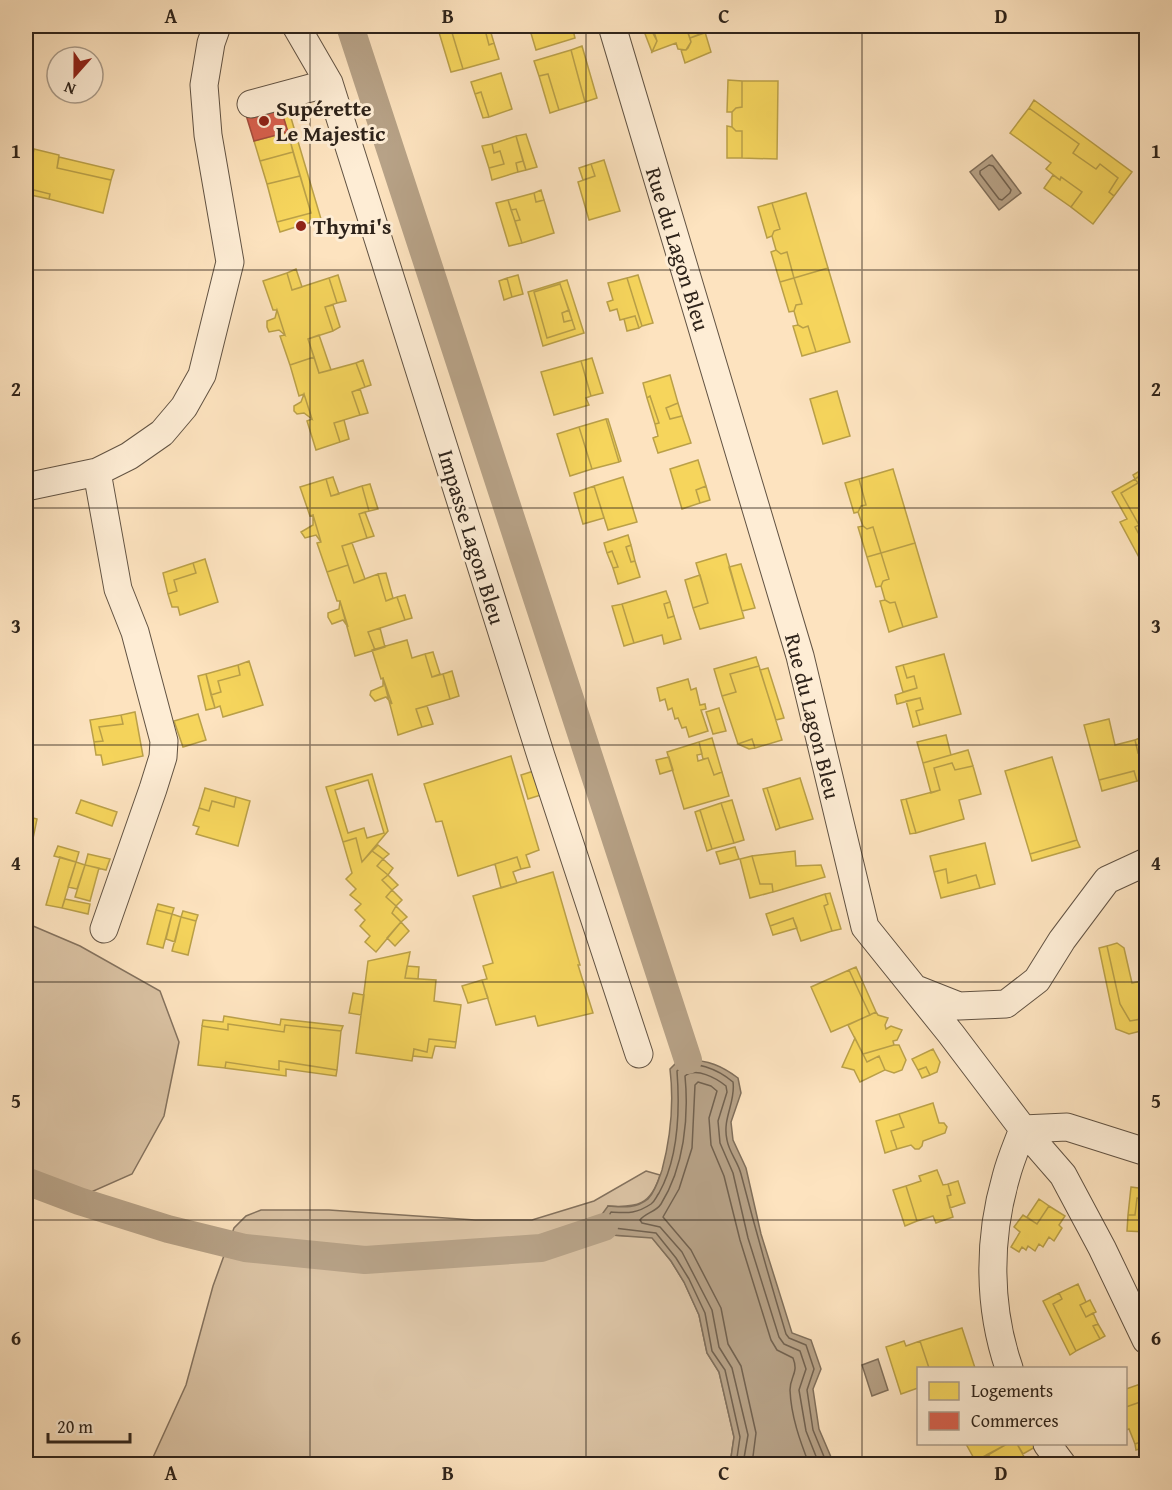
<svg xmlns="http://www.w3.org/2000/svg" width="1172" height="1490" font-family="'Gentium Book Plus',serif">
	<rect width="100%" height="100%" fill="#fde3bf"/>
	<filter id="stains"><feTurbulence type="fractalNoise" baseFrequency=".00333" numOctaves="4"/><feColorMatrix values="0 0 0 0 .2 0 0 0 0 .09 0 0 0 0 .02 0 0 0 .5 -.17"/></filter>
	<radialGradient id="worn" r=".72"><stop offset=".6" stop-color="#630" stop-opacity="0"/><stop offset="1" stop-color="#630" stop-opacity=".3"/></radialGradient>
	<path fill="#dac2a3" stroke="#84725e" stroke-width="1.5" d="M26,923L80,946L160,991L179,1042L164,1116L132,1174L89,1193L49,1187L26,1178Z
		M646,1171L660,1175C651,1205 637,1208 608,1206L611,1235L652,1237L671,1261L684,1282L699,1315L707,1353L719,1372L734,1437L730,1464H150L186,1385L213,1286L234,1228L246,1216L261,1210H329L475,1220H532L594,1201Z"/>
	<path fill="#b7a287" stroke="#806f5b" stroke-width="1.5" d="M992,155L1021,193L999,210L970,172Z
		M688,1060C708,1060 722,1066 738,1078L741,1093L731,1122L733,1140L746,1168L761,1234L792,1333L811,1340L821,1369L813,1389L819,1429L834,1464H730L734,1437L719,1372L707,1353L699,1315L684,1282L671,1261L652,1238L611,1235L604,1227L600,1217L608,1206C622,1207 636,1209 648,1199C655,1192 659,1179 662,1170C671,1136 674,1103 670,1069L677,1062Z
		M878,1359L888,1390L872,1396L862,1365Z"/>
	<path fill="#f6d55c" stroke="#baa048" stroke-width="1.5" fill-rule="evenodd" d="M429,26H450L463,69L451,72L438,29L431,32Z
		M450,26H484L489,45L494,43L499,59L463,69Z
		M484,26H489L494,43L489,45Z
		M538,26H572L575,38L536,50L530,30L538,28Z
		M642,26H649L657,41L652,52Z
		M652,26H699L687,30L691,42L686,50L678,49L676,43L652,52L657,41Z
		M699,26H711L713,30L690,38L687,30Z
		M705,32L711,52L685,63L681,50H686L688,48L691,42L690,38Z
		M582,46L597,98L585,102L571,50Z
		M571,50L585,102L559,110L548,74L539,76L534,61Z
		M501,73L512,109L489,117L481,92L475,94L471,82Z
		M548,74L559,110L550,113L539,76Z
		M728,80L742,81V107L736,108L732,112H727Z
		M742,81H778L777,159L742,158V131H736L732,127V112L736,108L742,107Z
		M481,92L489,117L483,118L475,94Z
		M1034,100L1132,172L1114,196L1109,192L1118,178L1100,164L1096,169L1073,153L1079,144L1029,108Z
		M286,101L321,219L280,232L277,222L311,213L280,106Z
		M1029,108L1079,144L1073,153L1096,169L1100,164L1118,178L1109,192L1114,196L1093,224L1071,207L1082,192L1061,177L1060,180L1046,169L1051,163L1010,133Z
		M727,126L732,127L736,131H742V158H727Z
		M288,132L293,152L260,161L254,141Z
		M526,134L537,167L526,170L516,136Z
		M516,136L523,161L516,163L518,172L492,180L489,168L504,164L500,151L494,153L492,144Z
		M492,144L494,153L500,151L504,164L489,168L482,146Z
		M34,149L59,155L57,168L111,180L103,213L49,199L50,194L26,188Z
		M293,152L300,176L267,184L260,161Z
		M59,157L114,170L111,180L57,168Z
		M604,160L620,211L589,220L578,182L595,176L591,164Z
		M523,161L526,170L518,172L516,163Z
		M591,164L595,176L583,180L579,168Z
		M1053,175L1060,180L1061,177L1082,192L1071,207L1044,188Z
		M300,176L311,213L277,222L267,184Z
		M26,188L50,194L49,199L26,194Z
		M541,190L544,200L536,202L534,193Z
		M534,193L536,202L544,200L554,233L522,243L515,221L520,220L516,209L511,210L508,200Z
		M806,193L828,268L794,278L787,252L781,254L776,250L772,236L774,231L780,229L772,203Z
		M508,200L522,243L509,246L496,203Z
		M772,203L780,229L774,231L772,236L767,238L758,207Z
		M516,209L520,220L515,221L511,210Z
		M776,250L781,254L787,252L794,278L780,282L771,252Z
		M828,268L850,342L816,352L808,326L803,328L798,325L794,311L796,305L802,304L794,278Z
		M296,269L302,287L292,290L287,273Z
		M287,273L292,290L329,278L337,303L325,307L333,331L308,339L314,357L290,365L280,336L285,335L277,310H273L263,281Z
		M338,275L346,301L337,303L329,278Z
		M518,275L523,294L512,297L507,278Z
		M638,275L653,323L642,326L627,278Z
		M507,278L512,297L504,300L499,281Z
		M627,278L642,326L639,328L635,316L620,320L617,309L610,311L607,302L613,300L608,283Z
		M794,278L802,304L796,305L794,311L789,312L780,282Z
		M567,280L584,333L543,346L528,292ZM560,284L575,329L547,338L534,292Z
		M560,284L569,310L562,313L564,322L572,320L575,329L547,338L534,292Z
		M333,305L340,327L333,331L325,307Z
		M277,310L285,335L279,330L269,332L267,327V321L275,318Z
		M569,310L572,320L564,322L562,313Z
		M635,316L639,328L627,331L624,319Z
		M798,325L803,328L808,326L816,352L802,356L793,326Z
		M319,335L331,370L319,373L308,339Z
		M314,357L319,373L356,363L365,387L352,392L360,415L334,423L340,442L316,450L307,421L312,419L304,394L299,396L290,365Z
		M592,358L603,393L591,396L581,361Z
		M363,360L371,385L365,387L356,363Z
		M581,361L591,396L586,398L589,405L554,415L541,372Z
		M670,375L678,403L666,408L670,419L682,416L691,443L658,453L653,438L658,436L655,424L659,423L650,396L647,398L643,383Z
		M360,389L368,413L360,415L352,392Z
		M837,391L850,436L823,444L810,399Z
		M304,394L312,419L304,413L297,414L294,411V406L301,402Z
		M650,396L659,423L655,424L647,398Z
		M678,403L682,416L670,419L666,408Z
		M606,419H608L621,461L619,462Z
		M606,419L619,462L592,469L579,427Z
		M344,420L349,439L340,442L334,423Z
		M579,427L592,469L570,476L557,434Z
		M698,460L706,486L696,490L700,503L682,509L670,469Z
		M1146,467V472L1135,479L1133,475Z
		M893,469L915,543L881,553L873,527L867,529L863,526L858,512L861,506L866,505L859,479Z
		M1146,472V547L1135,527L1139,525L1121,493L1138,483L1135,479Z
		M333,477L339,494L331,496L326,479Z
		M623,477L637,522L608,530L594,486Z
		M326,479L331,496L362,486L369,511L359,514L367,538L342,546L348,565L327,572L317,543L321,542L313,515L310,516L300,487Z
		M859,479L866,505L861,506L858,512L854,513L845,483Z
		M1135,479L1138,483L1121,493L1139,525L1135,527L1146,547V558L1141,561L1120,522L1127,519L1112,492Z
		M370,484L378,509L369,511L362,486Z
		M594,486L604,518L583,524L574,493Z
		M706,486L710,500L700,503L696,490Z
		M365,512L374,536L367,538L359,514Z
		M313,515L321,542L316,535L305,538L301,532L313,525Z
		M863,526L867,529L873,527L881,553L867,557L858,527Z
		M628,535L631,545L626,547L631,562L635,561L640,577L618,584L613,568L618,567L612,551L607,553L604,543Z
		M352,543L365,579L354,583L342,546Z
		M915,543L937,617L903,627L895,602L890,603L885,600L881,586L883,581L889,579L881,553Z
		M631,545L635,561L631,562L626,547Z
		M612,551L618,567L613,568L607,553Z
		M881,553L889,579L883,581L881,586L876,587L867,557Z
		M726,554L744,618L700,629L693,608L708,603L696,563Z
		M205,559L218,602L180,615L178,607H172L168,594L177,591L174,580L196,573L193,563Z
		M193,563L196,573L174,580L177,591L168,594L163,573Z
		M741,564L755,608L742,611L729,567Z
		M348,565L354,583L378,574L386,601L397,597L405,620L368,632L375,650L355,656L340,601H337L327,572Z
		M386,573L393,598L386,601L378,574Z
		M700,575L708,603L693,608L685,580Z
		M666,591L670,602L664,604L668,618L674,616L681,639L664,644L662,635L634,643L622,604Z
		M405,595L412,618L405,620L397,597Z
		M885,600L890,603L895,602L903,627L889,632L880,601Z
		M340,601L348,627L343,620L332,624L328,617V613L339,609Z
		M670,602L674,616L668,618L664,604Z
		M622,604L634,643L624,646L612,606Z
		M380,628L385,647L375,650L368,632Z
		M407,640L412,658L425,654L432,677L443,674L450,699L416,709L422,727L398,735L383,678L381,679L372,650Z
		M433,652L440,674L432,677L425,654Z
		M944,654L961,714L920,725L916,711L923,709L920,698L897,704L895,695L917,688L914,676L907,678L903,665Z
		M756,657L759,666L730,674L736,692L722,696L714,669Z
		M249,661L263,705L223,717L220,706L215,708L211,695L221,692L218,681L240,675L238,665Z
		M238,665L240,675L218,681L221,692L211,695L206,674Z
		M903,665L907,678L914,676L917,688L903,692L896,667Z
		M759,666L782,740L755,748L752,739L738,744L722,696L736,692L730,674Z
		M768,668L784,718L776,720L760,670Z
		M452,671L459,696L450,699L443,674Z
		M206,674L215,708L206,710L198,676Z
		M383,678L392,704L386,697L375,701L370,695L371,691L383,686Z
		M688,679L691,690L696,688L700,705L705,704L706,709L701,710L708,731L689,737L686,727L682,728L678,718L675,719L672,708L668,710L665,699L660,701L657,688Z
		M920,698L923,709L916,711L920,725L913,727L906,701Z
		M427,706L433,724L422,727L416,709Z
		M719,708L726,731L713,734L706,712Z
		M135,712L143,756L103,765L101,755H96L94,742L103,741L99,727L123,724L121,715Z
		M198,714L206,740L183,747L174,721Z
		M121,715L123,724L99,727L103,741L94,742L90,720Z
		M1109,719L1115,745L1135,740L1138,753L1146,750V779L1137,781L1134,771L1099,780L1084,725Z
		M946,735L951,755L923,763L917,742Z
		M1142,737L1146,750L1138,753L1135,740Z
		M712,738L722,772L714,775L708,758L703,759L699,742Z
		M752,739L755,748L749,749L738,744Z
		M699,742L702,754L697,755L698,761L708,758L714,775L722,772L729,796L684,809L667,752Z
		M968,750L973,766L955,770L952,763L934,768L940,790L931,793L923,763Z
		M511,756L539,850L526,855L530,867L521,869L517,857L458,876L442,821L436,822L424,784Z
		M669,757L673,770L660,774L656,760Z
		M1052,757L1077,840L1030,854L1005,771Z
		M952,763L955,770L973,766L981,794L959,800L964,819L916,833L906,799L940,790L934,768Z
		M537,770L544,794L528,799L521,775Z
		M1134,771L1137,781L1102,791L1099,780Z
		M372,774L388,831L362,862L356,838L343,842L326,787ZM368,780L384,833L367,838L364,828L348,833L335,790Z
		M800,778L813,819L780,828L767,788Z
		M205,788L236,797L234,807L212,801L209,811L199,808Z
		M767,788L780,828L776,830L763,789Z
		M236,797L250,801L238,846L196,834L199,827L193,825L199,808L209,811L212,801L234,807Z
		M906,799L916,833L910,834L901,800Z
		M81,800L117,812L112,826L76,813Z
		M732,800L744,840L734,843L721,803Z
		M721,803L734,843L712,849L700,810Z
		M700,810L712,849L707,851L695,812Z
		M26,816L37,819L31,848L26,847Z
		M356,838L362,862L372,851L383,859L377,866L388,875L382,880L392,890L386,897L396,906L392,913L401,922L376,952L365,942L370,936L360,926L365,920L355,910L361,904L350,895L356,889L346,879L352,873L343,842Z
		M1077,840L1080,847L1032,861L1030,854Z
		M985,843L995,884L980,888L976,875L948,883L946,869L934,872L930,856Z
		M378,845L389,854L383,859L372,851Z
		M58,846L79,852L76,862L54,856Z
		M735,847L739,859L720,864L716,852Z
		M795,851L796,866L821,865L825,877L773,892L772,884H760L752,856Z
		M88,854L110,859L106,870L85,865Z
		M752,856L760,884H772L773,892L750,898L740,859Z
		M60,857L76,862L62,908L46,905Z
		M517,857L521,869L513,872L517,883L501,888L495,864Z
		M383,859L393,868L388,875L377,866Z
		M76,862L85,865L77,889L68,887Z
		M85,865L99,868L90,901L75,897Z
		M946,869L948,883L976,875L980,888L941,898L934,872Z
		M553,872L580,965H578L593,1013L538,1026L535,1016L496,1025L482,980L487,979L483,966L493,963L473,896Z
		M388,875L398,885L392,890L382,880Z
		M392,890L402,900L396,906L386,897Z
		M830,893L841,929L832,931L824,906L828,904L825,894Z
		M825,894L828,904L824,906L832,931L801,941L793,918L770,926L766,914Z
		M65,899L90,904L88,914L62,908Z
		M158,904L174,908L172,914L156,910Z
		M396,906L407,917L401,922L392,913Z
		M156,910L172,914L163,948L147,944Z
		M183,911L198,915L196,921L181,917Z
		M172,914L181,917L175,942L166,939Z
		M181,917L196,921L188,955L172,951Z
		M793,918L797,928L773,935L770,926Z
		M401,922L409,931L395,946L387,938Z
		M1117,943L1124,948L1132,983L1146,980V1018L1130,1021L1120,1004L1107,946Z
		M1107,946L1120,1004L1130,1021L1142,1019L1145,1030L1129,1034L1116,1029L1099,948Z
		M410,952L405,978L436,980L434,1001L461,1005L456,1042L429,1039L427,1052L414,1049L412,1061L356,1053L368,961Z
		M407,966L419,967L418,979L405,978Z
		M856,967L876,1012L870,1015L849,970Z
		M849,970L870,1015L831,1032L811,987Z
		M482,980L488,998L468,1003L462,986Z
		M353,993L364,995L361,1015L349,1013Z
		M876,1012L878,1015L888,1018L885,1025L886,1029L891,1026L902,1030L897,1040L893,1041L894,1045L863,1054L848,1025Z
		M224,1016L280,1025L281,1019L343,1026L341,1031L285,1025L284,1032L228,1024V1030L202,1026L203,1020L223,1022Z
		M228,1024L284,1032L285,1025L341,1031L337,1070L279,1061V1070L226,1062L225,1068L198,1065L202,1026L228,1030Z
		M1146,1036V1070L1140,1037Z
		M855,1038L867,1062L879,1056L885,1070L860,1082L854,1070L842,1067Z
		M429,1039L456,1042L455,1048L435,1046L432,1058L413,1056L414,1049L427,1052Z
		M894,1045H899L906,1060L902,1070L894,1073L885,1070L879,1056L867,1062L863,1054Z
		M933,1049L940,1062L937,1072L930,1075L926,1067L918,1070L912,1059Z
		M279,1061L337,1070L336,1076L286,1069V1076L225,1068L226,1062L279,1070Z
		M926,1067L930,1075L922,1078L918,1070Z
		M933,1103L939,1123H944L947,1127L945,1133L923,1141L922,1146L919,1149H915L911,1145L897,1149L891,1131L904,1127L899,1114Z
		M899,1114L904,1127L891,1131L897,1149L885,1153L876,1121Z
		M937,1170L943,1185L948,1184L951,1195L947,1196L953,1217L936,1223L933,1216L917,1221L906,1186L921,1181L919,1176Z
		M958,1181L965,1203L950,1208L947,1196L951,1195L948,1184Z
		M906,1186L917,1221L905,1226L893,1190Z
		M1131,1187L1146,1189V1199L1137,1198L1135,1215H1128Z
		M1137,1198L1146,1199V1232L1127,1231L1128,1215H1135Z
		M1039,1199L1049,1206L1037,1224L1027,1217Z
		M1049,1206L1065,1216L1059,1225L1062,1228L1054,1241L1049,1237L1043,1247L1039,1244L1035,1251L1028,1246L1026,1250L1022,1247L1019,1252L1011,1247L1020,1232L1014,1227L1023,1215L1037,1224Z
		M1078,1284L1086,1302L1080,1305L1086,1317L1093,1313L1098,1324L1093,1326L1100,1339L1076,1351L1053,1304L1062,1299L1059,1293Z
		M1059,1293L1062,1299L1053,1304L1076,1351L1070,1355L1043,1301Z
		M1090,1300L1096,1312L1086,1317L1080,1305Z
		M1098,1324L1105,1336L1100,1339L1093,1326Z
		M962,1328L975,1368H929L920,1341Z
		M904,1341L906,1346L920,1341L929,1368H918V1388L901,1394L886,1347Z
		M1146,1382V1400L1126,1407V1389Z
		M1146,1400V1440L1135,1444L1129,1429L1126,1430V1407Z
		M1146,1440V1447L1136,1450L1135,1444Z
		M966,1444H1007L976,1462Z
		M1007,1444H1017L1028,1464H994L988,1454Z
		M1017,1444H1036L1037,1446L1023,1454Z
		M988,1454L994,1464H985L981,1458Z"/>
	<path fill="#d6604d" stroke="#a44e3e" stroke-width="1.5" d="M280,106L288,132L254,141L246,115Z"/>
	<g fill="none" stroke-linecap="round" stroke-linejoin="round">
		<path stroke="#726250" stroke-width="1.5" d="M989,165L993,166L1011,190L1010,193L1002,200L999,199L980,174V171Z
			M736,1464L740,1437L725,1370L712,1351L705,1313L689,1279L676,1258L656,1233L614,1228L607,1219L611,1212C628,1213 636,1214 651,1204C655,1201 656,1197 659,1193C679,1157 680,1111 677,1071C691,1056 720,1071 733,1082C736,1102 722,1118 727,1140C729,1152 738,1162 741,1174C755,1228 770,1281 786,1334L789,1338L806,1345L814,1369L807,1390L813,1430L827,1464
			M743,1464L748,1435L732,1368L719,1347L712,1310L682,1252L660,1227L642,1223L640,1220C645,1213 656,1212 661,1204C684,1167 689,1118 685,1076C696,1067 716,1078 726,1086L727,1092L718,1121L720,1143L733,1173L748,1238L779,1337L784,1344L800,1351L806,1369L799,1390L806,1431L819,1464
			M752,1464L756,1433L741,1366L728,1344L721,1308L691,1250L663,1217L679,1189L692,1148L695,1085L698,1082L711,1086L717,1091L709,1118L711,1145L724,1176L740,1240L771,1340L777,1350L793,1358C799,1373 790,1376 790,1390C791,1416 800,1441 809,1464"/>
		<path stroke="#b7a287" stroke-width="28" d="M350,26L688,1060
			M26,1181L79,1201L168,1229L245,1248L365,1260L541,1248L604,1227"/>
		<defs>
			<path id="minor" d="M296,26L329,83L541,756L639,1054
				M612,26L800,656L865,927L951,1034L1023,1129L1063,1175L1102,1248L1146,1340
				M251,104L329,83
				M97,472L118,589L135,632L164,741L163,757L153,789L104,929
				M26,487L97,472L129,456L162,433L184,407L202,375L230,262L208,135L204,85L211,43L217,26
				M916,989L959,1006L1006,1004L1037,980L1062,940L1107,880L1146,862
				M1009,1368C988,1307 988,1239 1006,1177C1010,1161 1017,1145 1023,1129L1067,1127L1146,1152
				M1047,1444L1062,1464"/>
		</defs>
		<use href="#minor" stroke="#625343" stroke-width="29"/>
		<use href="#minor" stroke="#feedd5" stroke-width="27"/>
	</g>
	<path fill="none" stroke="#2e231a" stroke-width="1.5" stroke-opacity="0.55" d="M310,26V1464M586,26V1464M862,26V1464M26,270H1146M26,508H1146M26,745H1146M26,982H1146M26,1220H1146"/>
	<g fill="#8f2418" stroke="#feedd5" stroke-width="2">
		<circle cx="264" cy="121" r="6"/>
		<circle cx="301" cy="226" r="6"/>
	</g>
	<g text-anchor="middle" stroke-width="6" stroke-linejoin="round" paint-order="stroke">
		<g font-size="22" font-weight="bold" fill="#2e231a" stroke="#feedd5" text-anchor="start">
			<text x="276" y="116">Supérette<tspan x="276" dy="25">Le Majestic</tspan></text>
			<text x="313" y="234">Thymi's</text>
		</g>
		<g font-size="22" fill="#2e231a" stroke="#feedd5">
			<text transform="translate(678 249) rotate(73)" y="8">Rue du Lagon Bleu</text>
			<text transform="translate(472 537) rotate(73)" y="8">Impasse Lagon Bleu</text>
			<text transform="translate(813 716) rotate(76)" y="8">Rue du Lagon Bleu</text>
		</g>
	</g>
	<rect width="1172" height="1490" fill="none" stroke="#fde3bf" stroke-width="66"/>
	<rect x="917" y="1367" width="210" height="78" fill="#feedd5" stroke="#ab9c8a" stroke-width="1.5"/>
	<rect x="929" y="1382" width="30" height="18" fill="#f6d55c" stroke="#ab9c8a" stroke-width="1.5"/>
	<text x="971" y="1397" font-size="18" fill="#2e231a">Logements</text>
	<rect x="929" y="1412" width="30" height="18" fill="#d6604d" stroke="#ab9c8a" stroke-width="1.5"/>
	<text x="971" y="1427" font-size="18" fill="#2e231a">Commerces</text>
	<g transform="translate(75 75) rotate(201)"><circle r="28" fill="#feedd5" stroke="#ab9c8a" stroke-width="1.5"/>
	<path d="M0-4.5L10 22L0 15L-10 22Z" fill="#8f2418"/>
	<text y="-9" font-size="16" font-weight="bold" text-anchor="middle" fill="#2e231a">N</text>
	</g>
	<path d="M48 1433v9h82v-9" fill="none" stroke="#2e231a" stroke-width="3"/>
	<text x="57" y="1433" font-size="18" fill="#2e231a" stroke="#feedd5" stroke-width="4.5" paint-order="stroke">20 m</text>
	<rect x="33" y="33" width="1106" height="1424" fill="none" stroke="#2e231a" stroke-width="2"/>
	<g font-size="20" text-anchor="middle" font-weight="bold" fill="#2e231a">
		<text x="171" y="23">A</text>
		<text x="448" y="23">B</text>
		<text x="724" y="23">C</text>
		<text x="1001" y="23">D</text>
		<text x="16" y="158">1</text>
		<text x="1156" y="158">1</text>
		<text x="16" y="396">2</text>
		<text x="1156" y="396">2</text>
		<text x="16" y="633">3</text>
		<text x="1156" y="633">3</text>
		<text x="16" y="870">4</text>
		<text x="1156" y="870">4</text>
		<text x="16" y="1108">5</text>
		<text x="1156" y="1108">5</text>
		<text x="16" y="1345">6</text>
		<text x="1156" y="1345">6</text>
		<text x="171" y="1480">A</text>
		<text x="448" y="1480">B</text>
		<text x="724" y="1480">C</text>
		<text x="1001" y="1480">D</text>
	</g>
	<rect width="100%" height="100%" filter="url(#stains)"/>
	<rect width="100%" height="100%" fill="url(#worn)"/>
</svg>
